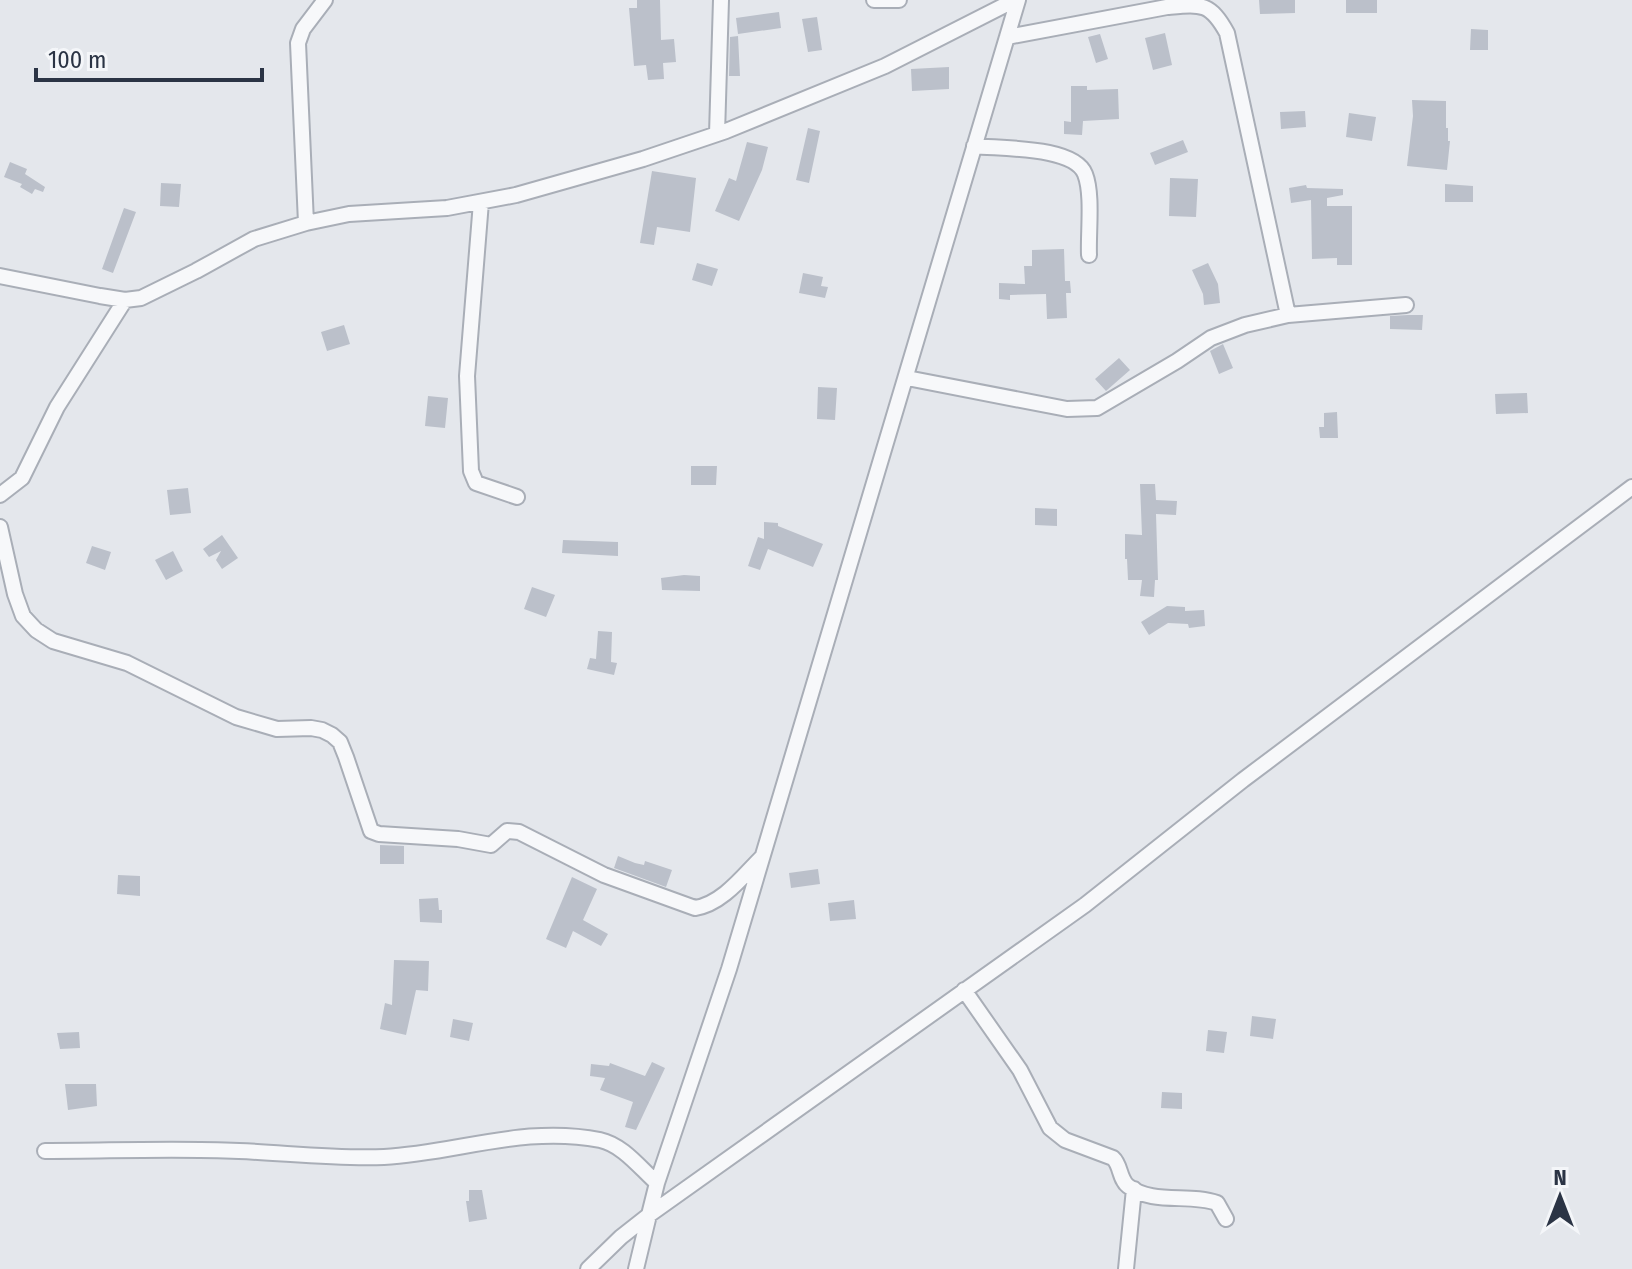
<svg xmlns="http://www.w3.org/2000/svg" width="1632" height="1269" font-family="'Fira Sans Condensed',sans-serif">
	<rect width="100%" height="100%" fill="#e4e7ec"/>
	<path fill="#bbc0ca" d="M637,0H660L661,40L674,39L676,62L663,63L664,79L648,80L646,65L634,66L629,8H637Z
		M1259,0H1295V13L1260,14Z
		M1346,0H1377V13H1346Z
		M779,12L781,28L738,34L736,18Z
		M817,17L822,50L808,52L802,19Z
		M1471,29L1488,30V50H1470Z
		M1165,33L1172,65L1153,70L1145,38Z
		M1100,34L1108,59L1096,63L1088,37Z
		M738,36L740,76H729L730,37Z
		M949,67V89L912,91L911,69Z
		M1071,86H1087V90L1118,89L1119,119L1083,121L1082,135L1064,134V121L1071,122Z
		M1412,100L1446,101V128H1448V141H1450L1447,170L1407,166L1413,116Z
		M1305,111L1306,127L1281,129L1280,112Z
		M1349,113L1376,117L1372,141L1346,137Z
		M808,128L820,131L809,183L796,180Z
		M1183,140L1188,152L1155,165L1150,153Z
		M747,142L768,147L762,170L739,221L715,211L729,178L736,181Z
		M10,162L27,169L25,174L45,187L43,192L35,189L32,194L20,187L22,184L4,177Z
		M652,171L696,178L690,232L657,227L654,245L640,243Z
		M1170,178L1198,179L1196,217L1169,216Z
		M161,183L181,184L179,207L160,206Z
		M1445,184L1473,186V202H1445Z
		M1306,185L1307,188L1343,189V195L1327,198V206H1352V265H1337V258L1312,259L1311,200L1291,203L1289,188Z
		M124,208L136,212L113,273L102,269Z
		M1064,249L1065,281H1070L1071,293H1066L1067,318L1047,319L1046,294L1010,295V300L999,299V283L1025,284L1024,266H1032V250Z
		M697,263L718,269L712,286L692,280Z
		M1208,263L1218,284L1220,303L1204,305L1203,294L1192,270Z
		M803,273L823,277L821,286L828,287L825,298L799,293Z
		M1408,315H1423L1422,330L1390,329V316Z
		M344,325L350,344L327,351L321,332Z
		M1223,344L1233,368L1219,374L1210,351Z
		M1119,358L1130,370L1106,391L1095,379Z
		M818,387L837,388L835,420L817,419Z
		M1527,393L1528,413L1496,414L1495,394Z
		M428,396L448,398L445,428L425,426Z
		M1337,412L1338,438H1320L1319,427H1324V413Z
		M691,466H717L716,485H691Z
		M1140,484H1155L1156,500L1177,501L1176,515L1156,514L1158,580H1155L1154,597L1140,596L1142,580H1128L1127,559H1125V534L1142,535Z
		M188,488L191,513L170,515L167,490Z
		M1035,508L1057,509V526L1035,525Z
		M764,522L778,523V526L823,544L813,567L768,549L760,570L748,566L758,537L764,539Z
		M222,535L238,558L222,569L216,560L221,551L209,557L203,549Z
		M563,540L618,542V556L562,553Z
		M92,546L111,552L105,570L86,563Z
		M173,551L183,571L166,580L155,560Z
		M684,575L700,576V591L662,590L661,578Z
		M532,587L555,595L546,617L524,609Z
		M1167,606L1185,607V611L1204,610L1205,626L1189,628L1188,624L1168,623L1149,635L1141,622Z
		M598,631L612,632L611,662L617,663L614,675L587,669L590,658L596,659Z
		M380,845L404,846V864H380Z
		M618,856L635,863L644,865L645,861L672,870L666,887L614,868Z
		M818,869L820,884L791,888L789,873Z
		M118,875L140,876V896L117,894Z
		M572,877L597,889L583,920L608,934L601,946L573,931L566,948L546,939Z
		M438,898L439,910H442V923L420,922L419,899Z
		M854,900L856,919L830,921L828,903Z
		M394,960L429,961L428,991L416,990L406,1035L380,1029L385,1003L392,1005Z
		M1252,1016L1276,1019L1273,1039L1250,1036Z
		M453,1019L473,1023L469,1041L450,1037Z
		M1208,1030L1227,1032L1224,1053L1206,1051Z
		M79,1032L80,1048L60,1049L57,1033Z
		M652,1062L665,1068L636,1130L625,1127L633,1102L600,1090L605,1078L590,1076L591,1064L609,1066L610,1063L645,1076Z
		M65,1084H96L97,1106L68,1110Z
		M1162,1092L1182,1093V1109L1161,1108Z
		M469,1190H482L487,1219L469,1222L466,1201H469Z"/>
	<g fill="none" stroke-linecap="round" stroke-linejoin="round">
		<defs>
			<path id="minor" d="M874,0H899
				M1007,37L1167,7C1201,4 1210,2 1227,33L1288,315
				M717,134L721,0
				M974,146C1001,149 1074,146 1085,174C1093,194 1088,233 1089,255
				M481,202L467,376L471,471L476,483L517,497
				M306,223L298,43L303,29L325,0
				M0,276L100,296L125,300L141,298L196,271L254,239L306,223L349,214L447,208L516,195L643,159L726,131L885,66L1015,0
				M907,378L1067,409L1097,408L1177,361L1211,338L1245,325L1288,315L1406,305
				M0,495L22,478L57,407L125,300
				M0,527L15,594L23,616L36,630L53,641L127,663L236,717L277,729L311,728L322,730L332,735L340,742L346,757L371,831L379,834L458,839L491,845L507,831L519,832L604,875L695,908C722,904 743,876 761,858
				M964,990L1020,1070L1050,1128L1065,1140L1113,1158C1121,1165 1119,1179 1128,1186C1152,1205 1190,1193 1217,1203L1226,1219
				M45,1151C109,1151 174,1148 239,1151C287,1153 335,1159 384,1157C458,1153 524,1125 600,1140C623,1145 640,1168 657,1183
				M588,1269L621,1237L649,1215L657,1183L729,969L1018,0
				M636,1269L649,1215L1085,905L1243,780L1632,487
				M1126,1269L1134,1189"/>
		</defs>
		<use href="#minor" stroke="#a9aeb7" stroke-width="18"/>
		<use href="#minor" stroke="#f7f8fa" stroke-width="14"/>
	</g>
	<g transform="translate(1560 1197)" stroke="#f4f6f9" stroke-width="6" paint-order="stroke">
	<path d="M0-6L14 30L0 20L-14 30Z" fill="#2b3445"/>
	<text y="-12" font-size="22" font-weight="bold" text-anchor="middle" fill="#2b3445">N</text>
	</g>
	<path d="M36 68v12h226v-12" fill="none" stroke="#2b3445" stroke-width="4"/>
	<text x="48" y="68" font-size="24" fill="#2b3445" stroke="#f4f6f9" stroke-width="6" paint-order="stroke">100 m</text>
</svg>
